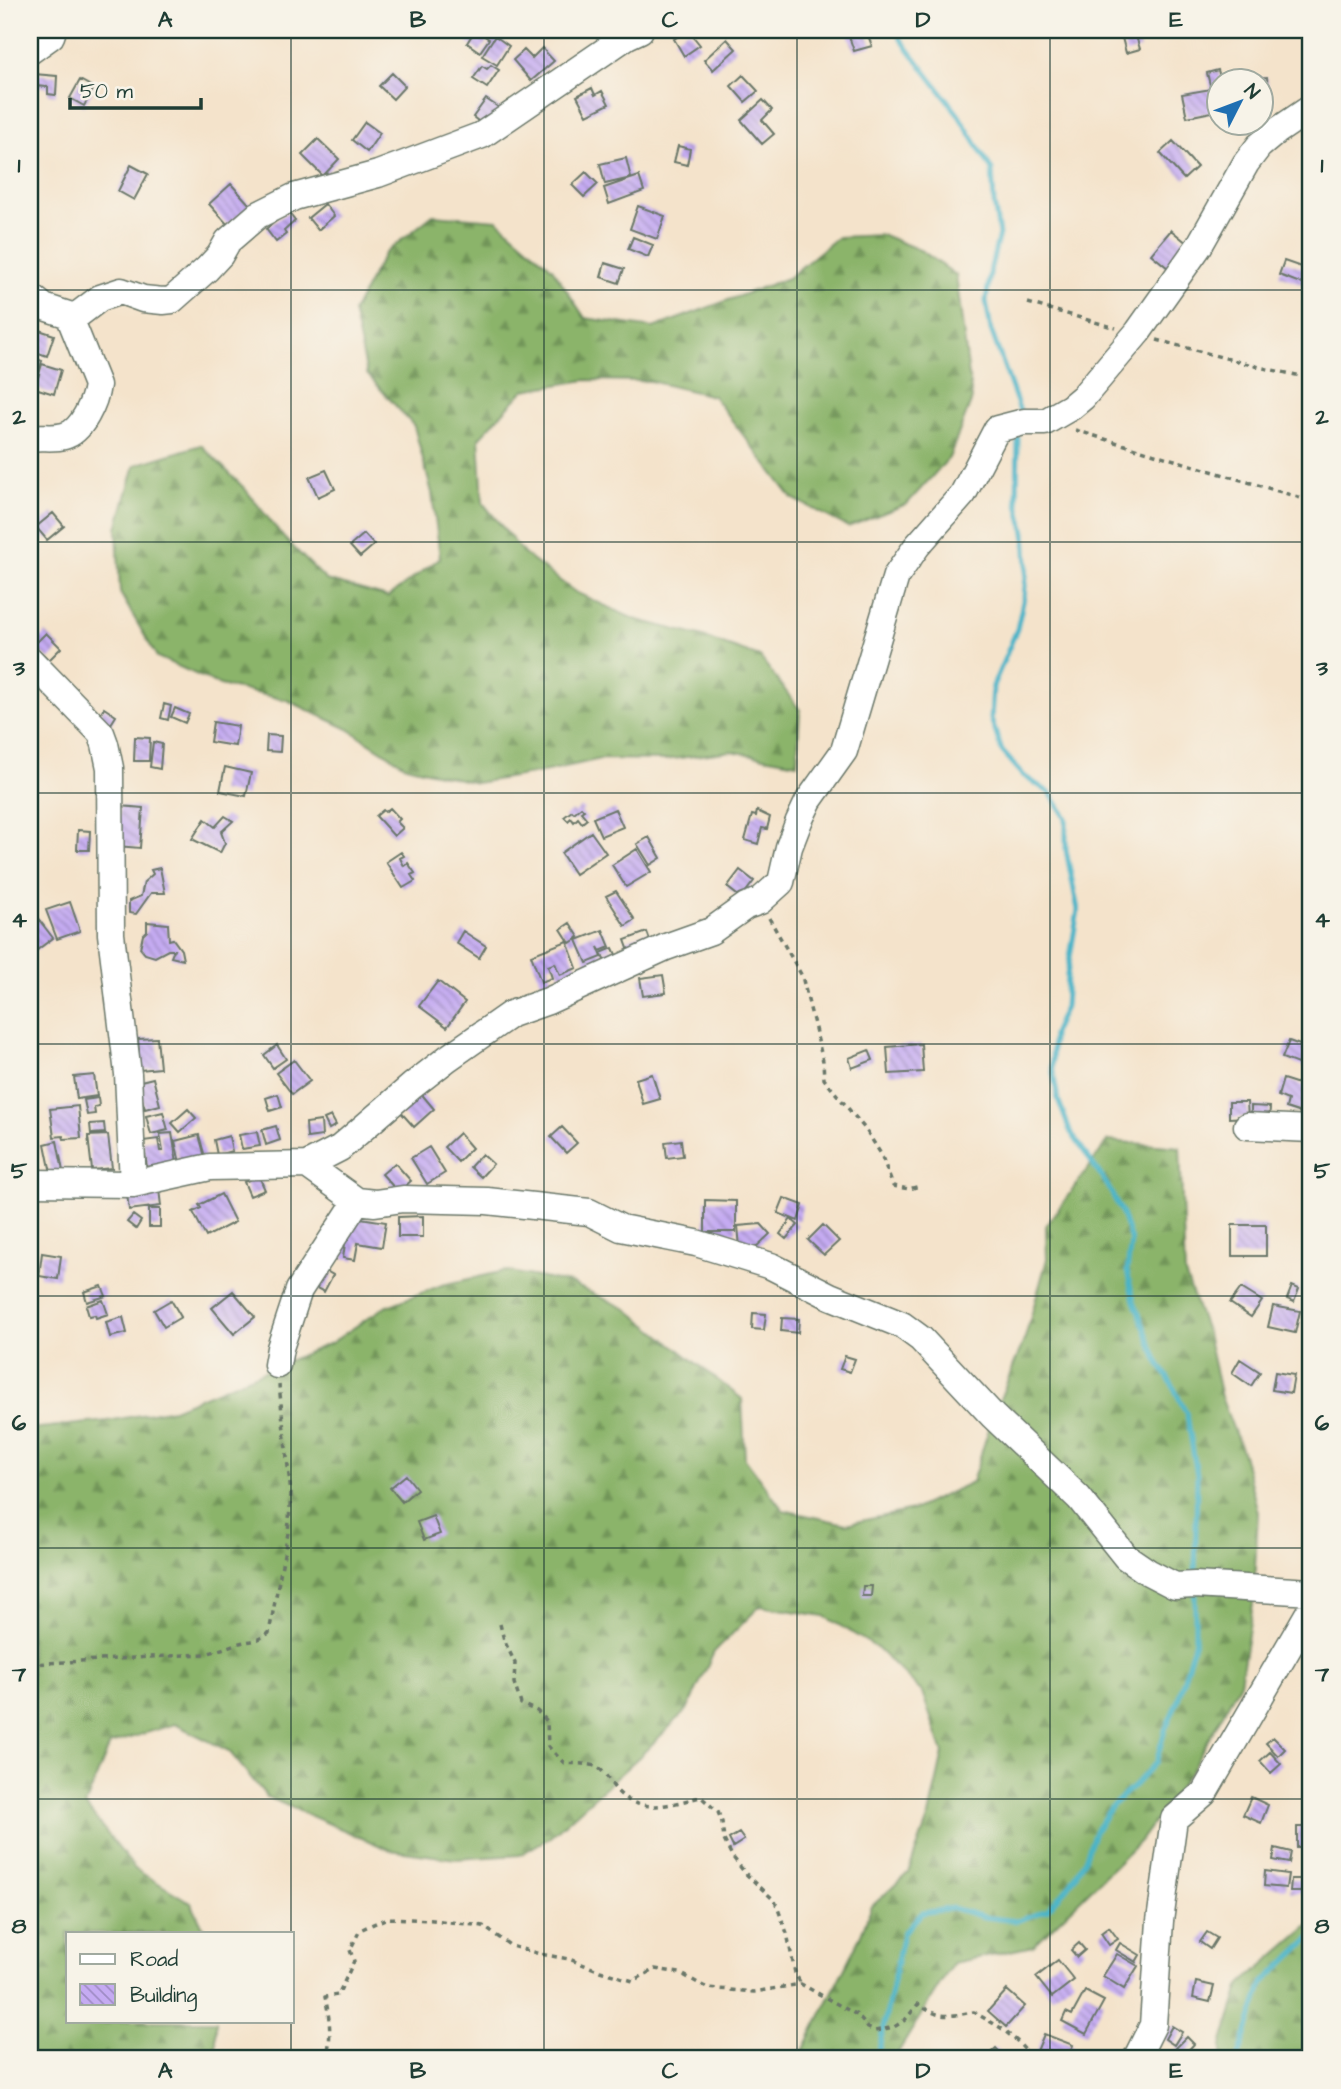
<svg xmlns="http://www.w3.org/2000/svg" width="1341" height="2089" font-family="'Architects Daughter',sans-serif">
	<defs>
		<pattern id="forest-firs" width="22" height="20" patternUnits="userSpaceOnUse" patternTransform="scale(1.75)"><rect width="22" height="20" fill="#8bb46a"/><path d="M5 1l3.5 6h-7zM16 11l3.5 6h-7z" fill="#719458"/></pattern>
		<pattern id="building-back-hatch" width="6" height="6" patternUnits="userSpaceOnUse" patternTransform="scale(1.75)"><rect width="6" height="6" fill="#c5abf2"/><path d="M-1 5l2 2M0 0l6 6M5-1l2 2" fill="none" stroke="#9f8cc5"/></pattern>
	</defs>
	<rect width="100%" height="100%" fill="#f7f3e8"/>
	<filter id="ink" filterUnits="userSpaceOnUse"><feTurbulence type="fractalNoise" baseFrequency=".0143" numOctaves="2"/><feDisplacementMap in="SourceGraphic" scale="14" xChannelSelector="R" yChannelSelector="G"/><feConvolveMatrix kernelMatrix="1 2 1 2 8 2 1 2 1" color-interpolation-filters="sRGB"/></filter>
	<filter id="wash" filterUnits="userSpaceOnUse"><feTurbulence type="fractalNoise" baseFrequency=".00686" numOctaves="4" result="noise"/><feDisplacementMap in="SourceGraphic" scale="28" xChannelSelector="R" yChannelSelector="G"/><feGaussianBlur stdDeviation="1.57" result="paint"/><feColorMatrix in="noise" values="0 0 0 0 0 0 0 0 0 0 0 0 0 0 0 0 0 1.4 0 .05"/><feComposite in="paint" operator="in"/></filter>
	<g filter="url(#wash)">
		<rect width="100%" height="100%" fill="#f4e3cb"/>
		<path fill="url(#forest-firs)" stroke="#55784f" stroke-width="2" d="M433,215L497,220L552,268L585,318L653,328L788,278L838,237L883,235L922,251L956,275L972,399L949,458L907,504L848,527L792,498L713,396L650,381L586,380L524,390L479,438L483,503L524,554L575,592L634,619L700,636L760,657L800,710L797,763L731,751L665,760L601,759L538,773L476,783L406,766L348,729L287,700L220,685L157,657L120,593L117,528L135,465L201,445L245,489L284,538L326,580L388,597L440,558L432,493L414,426L367,374L353,312L384,254Z
			M1108,1141L1180,1147L1185,1274L1207,1334L1221,1397L1243,1454L1258,1512L1253,1604L1240,1683L1192,1769L1140,1841L1033,1946L953,1963L894,2059H799L859,1939L872,1906L908,1873L929,1816L943,1753L922,1692L877,1648L824,1616L760,1606L714,1652L687,1710L640,1756L550,1837L520,1855L456,1859L390,1850L267,1797L229,1751L175,1724L110,1744L85,1805L135,1869L191,1903L206,1933H68V2021H216V2059H30V1429L108,1421L173,1409L331,1343L383,1308L442,1285L505,1271L570,1283L627,1309L742,1399L745,1459L783,1510L846,1524L913,1510L972,1482L993,1416L1025,1338L1047,1259L1046,1226Z
			M1311,1924V2059H1222V2045L1241,1984Z"/>
		<g fill="none" stroke-linecap="round" stroke-linejoin="round">
			<path stroke="#4ab4c8" stroke-width="5" d="M897,30L900,38L958,114L992,170L994,203L999,234L991,267L986,301L991,330L1020,411
				M1018,438L1017,500L1025,533L1027,565L1024,597L1017,629L993,686L991,719L1002,751L1024,776L1050,793L1066,818V850L1078,910L1067,975L1065,1007L1053,1034L1052,1067L1058,1099L1070,1131L1106,1183L1121,1211L1131,1241L1127,1271L1134,1301L1157,1360L1173,1386L1187,1415L1197,1475L1195,1579
				M877,2059L903,1933L922,1913L953,1908L984,1917L1017,1921L1047,1910L1069,1886L1085,1859L1095,1831L1112,1806L1135,1785L1156,1762L1165,1730L1178,1700L1195,1640V1592
				M1238,2059L1263,1983L1311,1938"/>
		</g>
		<g id="blocks">
			<path fill="url(#building-back-hatch)" d="M475,30L489,39L480,52L467,43Z
				M688,30L700,45L684,56L674,39Z
				M847,30H866L872,46L854,51Z
				M1120,30H1134L1140,49L1126,53Z
				M495,36L509,46L497,65L482,56Z
				M727,39L736,49L713,70L704,60Z
				M542,48L554,61L531,81L513,60L524,50L532,58Z
				M491,65L499,70L487,88L473,79L482,66L487,69Z
				M1218,70L1221,80H1218V96L1215,97L1217,111L1187,117L1182,94L1211,89L1207,73Z
				M392,73L405,86L393,99L379,86Z
				M34,74L57,76L56,95L48,94V87L33,86Z
				M743,75L758,91L745,102L731,86Z
				M1267,77L1270,113L1260,114V80H1245V79Z
				M80,80L94,88L84,106L70,98Z
				M592,88L595,95L602,91L609,104L587,115L577,96Z
				M486,99L501,109L487,128L473,117Z
				M763,100L772,110L762,120L774,134L762,144L741,120Z
				M365,122L380,133L367,152L352,140Z
				M318,139L339,159L323,176L302,155Z
				M1173,141L1197,167L1184,179L1160,153Z
				M678,146L690,149L687,165L674,162Z
				M626,158L631,178L605,184L600,164Z
				M131,165L148,174L134,200L118,191Z
				M586,172L598,184L584,197L572,185Z
				M639,176L644,191L609,204L604,188Z
				M231,184L250,205L228,225L209,204Z
				M325,204L334,216L318,230L308,218Z
				M638,206L665,216L657,239L630,229Z
				M288,212L295,221L284,231L286,234L276,242L266,229Z
				M1171,230L1188,244L1168,268L1151,254Z
				M633,237L653,245L648,257L628,249Z
				M1284,261L1310,270L1305,285L1279,275Z
				M605,263L624,269L619,283L601,277Z
				M36,329L54,335L47,356L30,350Z
				M30,356L42,361L39,369L30,366Z
				M42,364L61,370L54,394L35,388Z
				M326,470L335,489L318,497L309,477Z
				M53,513L64,526L47,540L36,527Z
				M364,534L374,545L360,557L350,546Z
				M46,633L61,648L49,660L34,645Z
				M164,704L171,706L168,720L161,718Z
				M104,708L116,716L111,724L99,717Z
				M175,708L189,714L185,723L171,717Z
				M213,722L238,726L235,746L210,742Z
				M267,735L281,736L280,752L266,751Z
				M135,737L150,738L149,761H134Z
				M153,742L162,744L160,769L150,767Z
				M225,767L251,773L246,796L220,791Z
				M120,806L143,808L140,848L117,846Z
				M581,807L584,810L581,812L587,819L582,823L578,818L574,822L571,818L568,821L564,817L572,811L574,813Z
				M390,808L400,819L397,822L403,828L394,836L376,816L383,810L385,812Z
				M615,809L623,827L601,836L593,818Z
				M757,811L770,817L767,829L762,828L758,844L745,840L752,815L756,816Z
				M225,816L233,821L221,832L225,843L220,853L192,839L205,819L215,827Z
				M78,830L90,831L89,850H77Z
				M591,832L606,853L575,874L561,853Z
				M649,837L661,858L650,865L637,844Z
				M637,849L651,872L626,887L612,865Z
				M401,852L404,856L400,858L404,866L408,863L415,873L411,875L415,881L403,888L386,862Z
				M160,868L165,893H151L136,914L129,913V901L141,896L144,882L153,874L151,870Z
				M740,870L754,881L741,898L727,887Z
				M616,891L635,920L625,926L606,896Z
				M70,902L80,931L57,939L46,910Z
				M37,917L53,938L37,950L30,941V925Z
				M147,922L168,924L169,940L173,939L181,950L183,960L171,957L174,950H168L155,957L145,954L140,948L143,935L147,931Z
				M570,923L579,937L570,943L561,929Z
				M603,930L610,947L600,951L598,947L602,957L587,963L577,940Z
				M463,931L486,946L479,958L456,943Z
				M647,932L651,943L629,951L625,940Z
				M567,941L577,968L560,975L555,963L548,966L552,978L541,982L531,955Z
				M613,948L617,957L605,962L601,953Z
				M663,975L666,993L643,996L640,978Z
				M438,981L465,1002L447,1027L419,1006Z
				M157,1038L160,1068L140,1070L138,1039Z
				M1289,1041L1311,1049V1060L1308,1068L1282,1058Z
				M921,1044L923,1072L889,1074L887,1047Z
				M277,1045L286,1059L273,1068L264,1055Z
				M869,1050L873,1060L852,1068L849,1058Z
				M294,1060L310,1081L292,1094L276,1073Z
				M652,1074L660,1099L643,1104L636,1079Z
				M94,1075L97,1096L77,1099L74,1077Z
				M153,1078L160,1105L145,1109L137,1082Z
				M1283,1079L1308,1087L1301,1113L1286,1108L1288,1100L1278,1096Z
				M419,1091L434,1109L414,1127L398,1109Z
				M278,1094L282,1107L270,1111L266,1098Z
				M98,1098L99,1106L94,1107L95,1114L87,1115L84,1100Z
				M1229,1102H1247L1248,1117L1229,1118Z
				M78,1106L81,1138L64,1139L63,1136L54,1137L50,1109Z
				M1251,1106L1270,1107L1269,1122L1251,1121Z
				M188,1109L196,1118L180,1132L172,1123Z
				M163,1112L168,1130L151,1134L146,1116Z
				M331,1116L336,1125L329,1129L324,1119Z
				M321,1121L322,1136L307,1138L306,1123Z
				M104,1123L105,1133L91,1134L90,1124Z
				M276,1126L280,1140L266,1145L262,1130Z
				M562,1127L577,1143L566,1153L551,1137Z
				M257,1132L260,1146L242,1149L239,1135Z
				M172,1133L177,1163L147,1167L143,1141L158,1139L160,1151H163L160,1134Z
				M459,1133L472,1148L458,1162L444,1147Z
				M108,1135L112,1168L92,1170L88,1136Z
				M199,1135L205,1157L180,1163L175,1141Z
				M229,1136L232,1151L217,1155L214,1140Z
				M681,1140L683,1156L667,1158L665,1142Z
				M57,1141L63,1171L51,1173L45,1144Z
				M429,1147L445,1173L427,1184L411,1158Z
				M482,1154L493,1164L481,1177L470,1167Z
				M395,1163L411,1181L398,1192L382,1174Z
				M259,1176L265,1190L250,1196L244,1182Z
				M159,1189L161,1206L129,1210L127,1193Z
				M221,1194L235,1222L206,1237L193,1212L201,1208L199,1205Z
				M784,1198L803,1205L798,1221L778,1213Z
				M705,1200L736,1201V1232H705Z
				M149,1209H160V1227H149Z
				M133,1215L141,1221L136,1229L127,1222Z
				M423,1216V1237H398V1217Z
				M354,1217L386,1222L382,1247L358,1243L355,1260L343,1258L347,1230Z
				M791,1219L798,1225L786,1239L780,1234Z
				M761,1224L770,1234L753,1250L740,1247L738,1226Z
				M823,1225L839,1241L824,1255L808,1240Z
				M1232,1225H1266V1256H1232Z
				M42,1253L61,1256L58,1279L39,1276Z
				M321,1268L333,1275L324,1292L311,1285Z
				M102,1286L106,1296L87,1302L84,1292Z
				M1292,1286L1299,1289L1294,1302L1287,1299Z
				M1241,1288L1262,1301L1251,1317L1230,1303Z
				M233,1291L255,1317L234,1334L212,1308Z
				M103,1300L108,1314L96,1318L95,1315L89,1316L86,1306Z
				M171,1300L181,1317L164,1327L154,1310Z
				M1273,1306L1300,1311L1295,1333L1268,1327Z
				M753,1313L766,1314L764,1330L752,1329Z
				M123,1317L127,1333L110,1337L106,1322Z
				M782,1318L799,1319L798,1333L781,1331Z
				M845,1356L855,1359L850,1372L840,1369Z
				M1240,1359L1260,1372L1251,1386L1232,1373Z
				M1275,1372L1294,1375L1291,1393L1272,1390Z
				M406,1475L417,1489L402,1502L390,1488Z
				M433,1516L440,1534L424,1540L417,1522Z
				M863,1586H872L871,1596H862Z
				M1273,1737L1285,1749L1278,1756L1266,1743Z
				M1270,1752L1281,1764L1271,1773L1260,1761Z
				M1251,1797L1268,1805L1261,1823L1243,1815Z
				M1297,1827H1311V1848H1297Z
				M739,1833L744,1840L733,1847L729,1839Z
				M1275,1848L1291,1852L1289,1863L1273,1860Z
				M1265,1871L1288,1874L1286,1888L1264,1886Z
				M1291,1879H1310V1892H1290Z
				M1109,1927L1118,1939L1109,1945L1101,1933Z
				M1207,1932L1217,1938L1210,1949L1200,1942Z
				M1079,1943L1085,1950L1077,1957L1071,1950Z
				M1120,1943L1140,1955L1136,1962L1116,1950Z
				M1117,1954L1138,1966L1124,1989L1103,1976Z
				M1058,1960L1074,1980L1052,1997L1036,1977Z
				M1196,1982L1214,1986L1210,2002L1193,1998Z
				M1007,1990L1025,2006L1006,2027L988,2011Z
				M1085,1991L1104,2001L1086,2034L1062,2021L1066,2012L1072,2015Z
				M1172,2026L1182,2032L1174,2045L1165,2039Z
				M1044,2034L1073,2045L1068,2059H1043L1035,2056Z
				M1187,2037L1194,2044L1184,2055L1176,2048Z
				M996,2048L1006,2059H984Z"/>
		</g>
	</g>
	<g filter="url(#ink)">
		<use href="#blocks" fill-opacity="0" stroke="#6a7769" stroke-width="2"/>
		<g fill="none" stroke-linecap="round" stroke-linejoin="round">
			<defs>
				<path id="minor" d="M30,51L51,36L53,30
					M30,296L44,307L75,317
					M30,438C41,436 54,439 64,436C82,432 95,401 97,385L72,323L75,317L100,298L121,291L143,299L163,301L172,300L207,269L220,255L228,241L258,215L294,197L378,174L482,135L627,36L640,30
					M30,660L101,733L105,744L110,768L111,934L128,1074L133,1184L210,1167L307,1165L357,1201L375,1203L403,1199L487,1201L589,1212L621,1228L696,1243L771,1266L830,1296L902,1325L921,1339L993,1416L1079,1498L1126,1557L1148,1572L1175,1586L1195,1585L1311,1592
					M1247,1126L1311,1129
					M307,1165L340,1148L412,1086L448,1058L511,1014L548,1001L666,947L711,931L746,906L760,901L781,882L789,847L799,821L809,800L844,751L896,576L917,546L963,494L997,429L1024,422H1045L1071,407L1083,397L1138,332L1199,246L1246,163L1259,146L1277,131L1311,108
					M30,1183L133,1184
					M277,1365L280,1348L299,1290L357,1201
					M1136,2059L1153,2025L1160,1921L1174,1819L1204,1793L1311,1609"/>
			</defs>
			<use href="#minor" stroke="#6a7769" stroke-width="29"/>
			<path stroke="#6a7769" stroke-width="3.5" stroke-dasharray="5 5" stroke-linecap="butt" d="M1028,303L1116,328
				M1157,340L1263,368L1311,378
				M1075,430L1311,501
				M769,918L802,976L823,1061L824,1079L866,1130L881,1154L893,1186L909,1189L920,1186
				M500,1624L504,1640L515,1663L514,1683L521,1704L537,1711L547,1721L548,1746L564,1763C573,1764 590,1763 597,1767C607,1773 610,1784 618,1792C641,1816 674,1803 701,1797L718,1812L722,1822L724,1840L732,1856L745,1873L775,1901L787,1933L795,1973L801,1984
				M30,1664L203,1654C215,1652 224,1648 236,1644C250,1640 255,1643 269,1633L288,1533L291,1494L279,1385
				M326,2059C332,2038 330,2018 325,1997L338,1995L354,1961L350,1950L360,1930L387,1918L433,1920L483,1926L511,1946L540,1954L569,1959L600,1971L633,1981L655,1969L680,1973L707,1988L754,1992L801,1984L857,2015L868,2028L875,2031L894,2027L905,2020L918,2004C942,2020 947,2016 974,2012L1001,2028L1017,2041L1033,2059"/>
			<use href="#minor" stroke="#fff" stroke-width="26"/>
		</g>
	</g>
	<path fill="none" stroke="#1f3d34" stroke-width="2" stroke-opacity="0.55" d="M291,30V1933M544,30V2059M797,30V2059M1050,30V2059M30,290H1311M30,542H1311M30,793H1311M30,1044H1311M30,1296H1311M30,1548H1311M30,1799H1311M291,2021V2059"/>
	<rect width="1341" height="2089" fill="none" stroke="#f7f3e8" stroke-width="77"/>
	<rect x="66" y="1932" width="228" height="91" fill="#f7f3e8" stroke="#a1aaa0" stroke-width="2"/>
	<rect x="80" y="1954" width="35" height="10" fill="#ffffff" stroke="#a1aaa0" stroke-width="2"/>
	<text x="130" y="1966" font-size="21" fill="#1f3d34">Road</text>
	<rect x="80" y="1984" width="35" height="21" fill="url(#building-back-hatch)" stroke="#a1aaa0" stroke-width="2"/>
	<text x="130" y="2002" font-size="21" fill="#1f3d34">Building</text>
	<g transform="translate(1240 102) rotate(48)"><circle r="33" fill="#f7f3e8" stroke="#a1aaa0" stroke-width="2"/>
	<path d="M0-5L12 26L0 18L-12 26Z" fill="#1f6fb2"/>
	<text y="-10" font-size="19" font-weight="bold" text-anchor="middle" fill="#1f3d34">N</text>
	</g>
	<path d="M70 98v10h131v-10" fill="none" stroke="#1f3d34" stroke-width="3.5"/>
	<text x="80" y="98" font-size="21" fill="#1f3d34" stroke="#f7f3e8" stroke-width="5" paint-order="stroke">50 m</text>
	<rect x="38" y="38" width="1264" height="2012" fill="none" stroke="#1f3d34" stroke-width="2.5"/>
	<g font-size="23" text-anchor="middle" font-weight="bold" fill="#1f3d34">
		<text x="165" y="27">A</text>
		<text x="418" y="27">B</text>
		<text x="670" y="27">C</text>
		<text x="923" y="27">D</text>
		<text x="1176" y="27">E</text>
		<text x="19" y="172">1</text>
		<text x="1322" y="172">1</text>
		<text x="19" y="424">2</text>
		<text x="1322" y="424">2</text>
		<text x="19" y="675">3</text>
		<text x="1322" y="675">3</text>
		<text x="19" y="927">4</text>
		<text x="1322" y="927">4</text>
		<text x="19" y="1178">5</text>
		<text x="1322" y="1178">5</text>
		<text x="19" y="1430">6</text>
		<text x="1322" y="1430">6</text>
		<text x="19" y="1681">7</text>
		<text x="1322" y="1681">7</text>
		<text x="19" y="1933">8</text>
		<text x="1322" y="1933">8</text>
		<text x="165" y="2078">A</text>
		<text x="418" y="2078">B</text>
		<text x="670" y="2078">C</text>
		<text x="923" y="2078">D</text>
		<text x="1176" y="2078">E</text>
	</g>
</svg>
